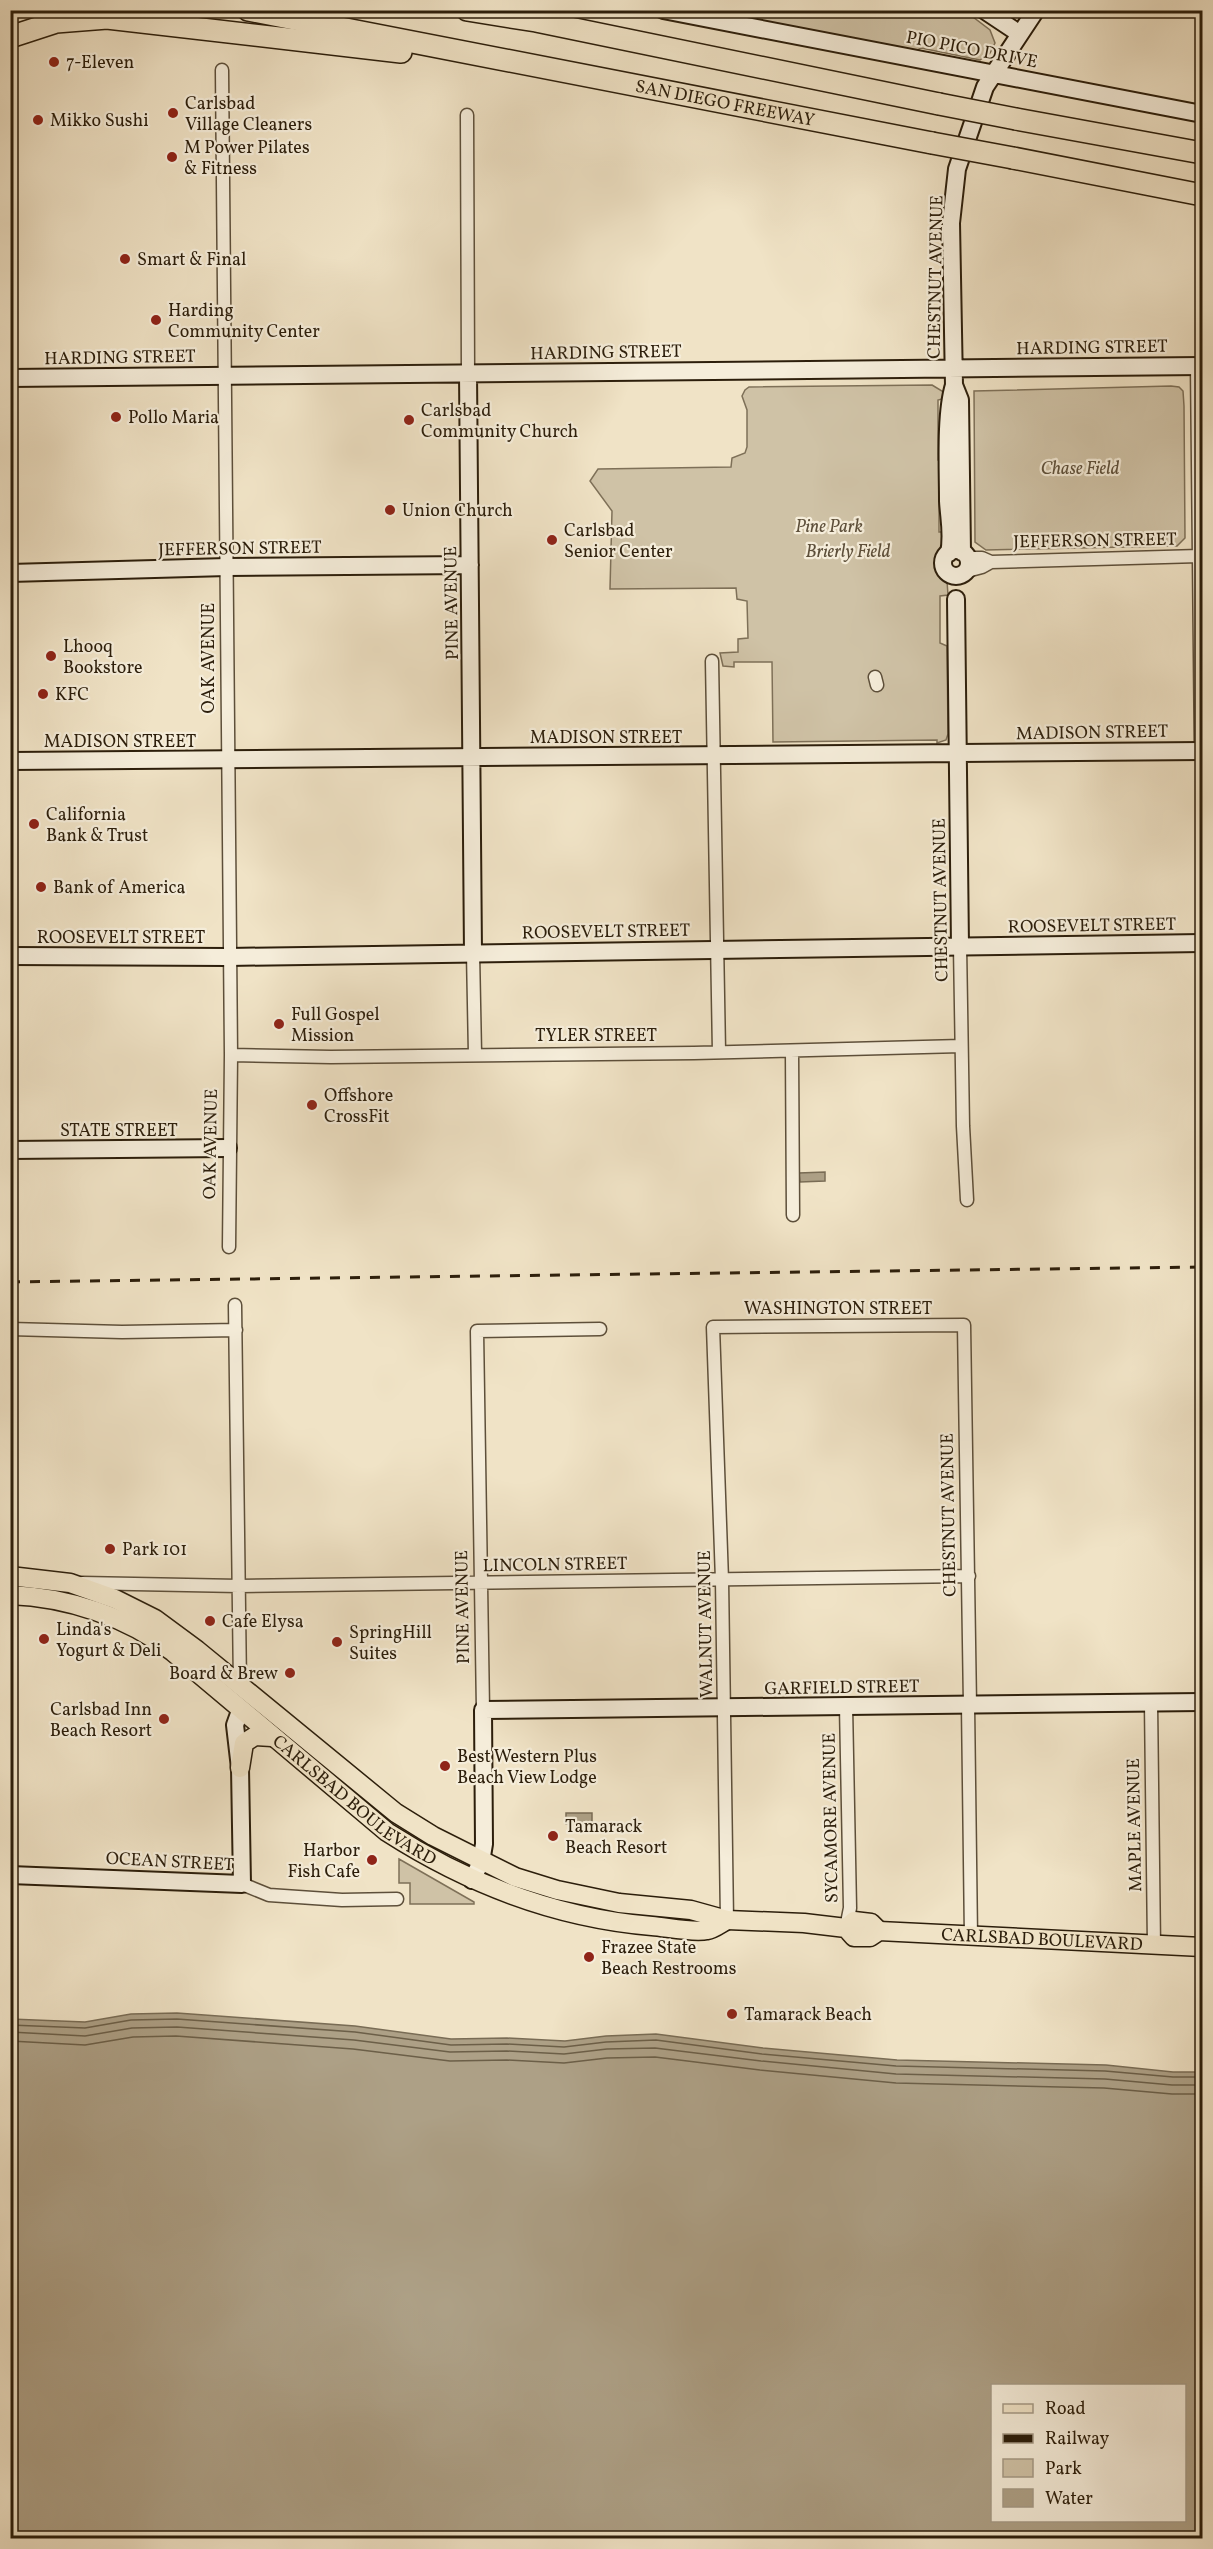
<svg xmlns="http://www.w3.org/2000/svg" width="1213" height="2549" font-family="Vollkorn,serif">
	<rect width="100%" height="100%" fill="#f0e3c6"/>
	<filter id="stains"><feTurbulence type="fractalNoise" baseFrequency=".00333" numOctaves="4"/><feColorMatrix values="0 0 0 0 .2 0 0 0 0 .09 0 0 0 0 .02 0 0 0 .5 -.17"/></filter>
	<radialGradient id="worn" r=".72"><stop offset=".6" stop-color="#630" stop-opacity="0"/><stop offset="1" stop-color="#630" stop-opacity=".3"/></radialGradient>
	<path fill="#cfc2a6" stroke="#7e7058" stroke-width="1.5" d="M704,11H965L990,30L995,43L990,53L980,60L921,48L914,52Z
		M932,385L947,394L946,398L938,400V460H944V471L939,472V532H945C942,551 930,566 947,581L948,595L940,596V643L947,646L948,734L946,740L937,743V740L773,742L772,662H734V667L723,666L720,653L738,652V639L748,638L747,601L737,599L736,588L610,589L612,511L590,481L598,469L731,467L732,458L745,453L747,447V410L742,396L745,390L749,387Z
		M1171,386L1179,387L1183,391L1184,406L1185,538L1177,546L986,550L975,542L974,391Z
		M399,1859L474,1902V1904H410V1883H399Z"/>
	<path fill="#ada086" stroke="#796c55" stroke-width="1.5" fill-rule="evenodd" d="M825,1172V1181L800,1182L799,1173Z
		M566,1813H592V1822L566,1824Z
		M177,2013L355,2026L451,2039L507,2038L565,2041L606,2036L656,2034L763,2048L897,2060L1106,2065L1173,2072H1202V2538H11V2019L85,2022L131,2014ZM992,2386H1184V2520H992Z"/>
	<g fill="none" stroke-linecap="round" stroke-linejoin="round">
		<path stroke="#6c5f48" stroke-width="1.5" d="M10,2025L85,2028L131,2020L177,2019L355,2032L451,2045L507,2044L564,2047L606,2042L656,2040L762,2054L896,2066L1105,2071L1173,2077H1202
			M10,2032L85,2036L132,2028L177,2027L354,2040L450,2052L507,2051L564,2054L607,2049L655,2048L761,2061L896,2074L1105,2079L1172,2085H1202
			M10,2041L85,2045L133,2037L176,2036L353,2049L450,2061L507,2060L564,2063L607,2058L655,2057L760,2070L896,2083L1104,2088L1172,2094H1202"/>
		<defs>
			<path id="street" d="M222,70L231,1055L229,1247
				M467,115L468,373
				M1197,366L1201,751
				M991,562L1199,556
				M967,571L982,567L991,562L982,558H967
				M712,661L719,1052
				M875,677L877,685
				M960,946L963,1126L967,1200
				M473,953L475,1054
				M792,1052L793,1215
				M231,1055L331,1057L694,1053L961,1046
				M235,1305L240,1686
				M10,1329L122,1332L236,1330
				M82,1583L239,1586L969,1576
				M1151,1703L1154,1946
				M968,1705L971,1937
				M846,1706L850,1908L846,1928
				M483,1710L477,1331L600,1329
				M242,1884L269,1895L342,1900L397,1899
				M727,1920L722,1580L713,1327L964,1325L970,1705"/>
			<path id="secondary" d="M663,10L1202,114
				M984,10L1020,34
				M468,373L473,953
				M10,378L1202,366
				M943 563a13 13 0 1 1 26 0a13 13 0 1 1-26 0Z
				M962,552L960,400L954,385L951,223L957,169L985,87L1036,10
				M949,553C953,535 949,519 948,501C948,469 945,414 954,385
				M10,573L227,567L470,565
				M956,599L960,946
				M10,761L1202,751
				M10,956L229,957L1202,943
				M10,1150L228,1148
				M10,1875L242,1884L240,1768L235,1725L240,1711
				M472,1880L481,1862L484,1844L483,1710L1202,1702"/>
			<g id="primary">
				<path id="s1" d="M10,1576L70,1583L115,1599L155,1619L197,1650L396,1813L433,1836L515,1877L557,1890L619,1903L691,1910L727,1920L804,1923L846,1928L854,1937H870L879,1931L1202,1947"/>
				<path id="s2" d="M10,1595C67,1597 128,1617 173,1652L387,1832C468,1884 555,1918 652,1926C666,1927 693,1933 707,1930C714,1929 721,1923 727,1920"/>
				<path d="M240,1768L244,1743L255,1736L272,1737"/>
				<path d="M846,1928L854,1921L871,1923L879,1931"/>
			</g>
			<g id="highway">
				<path id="s3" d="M248,10L932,143"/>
				<path d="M467,10L536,21L939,104"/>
				<path d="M10,37L56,22L107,18L401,52"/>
				<path d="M1016,119L1202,153"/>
				<path d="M1013,158L1202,195"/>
			</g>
		</defs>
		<use href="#street" stroke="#5d4f3a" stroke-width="15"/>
		<use href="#secondary" stroke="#2c1e0b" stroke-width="20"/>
		<use href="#primary" stroke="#2c1e0b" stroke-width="21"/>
		<use href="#highway" stroke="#2c1e0b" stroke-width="24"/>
		<use href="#street" stroke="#f5edda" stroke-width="12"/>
		<use href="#secondary" stroke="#f5edda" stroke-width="16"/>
		<use href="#primary" stroke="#f0e3c6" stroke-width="18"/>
		<use href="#highway" stroke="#f0e3c6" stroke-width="21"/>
		<path stroke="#2c1e0b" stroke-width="3" stroke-dasharray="10 10" stroke-linecap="butt" d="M10,1282L1202,1267"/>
		<defs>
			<path id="highway-bridge" d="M939,104L1016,119
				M932,143L1013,158"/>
		</defs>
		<use href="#highway-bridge" stroke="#2c1e0b" stroke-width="24" stroke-linecap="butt"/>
		<use href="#highway-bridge" stroke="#f0e3c6" stroke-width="21"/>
	</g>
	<g fill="#8f2418" stroke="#f5edda" stroke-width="2">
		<circle cx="54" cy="62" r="6"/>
		<circle cx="173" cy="113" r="6"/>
		<circle cx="38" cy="120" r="6"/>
		<circle cx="172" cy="157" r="6"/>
		<circle cx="125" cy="259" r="6"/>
		<circle cx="156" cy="320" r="6"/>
		<circle cx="116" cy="417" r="6"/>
		<circle cx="409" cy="420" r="6"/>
		<circle cx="390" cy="510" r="6"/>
		<circle cx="552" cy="540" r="6"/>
		<circle cx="51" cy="656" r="6"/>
		<circle cx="43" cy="694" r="6"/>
		<circle cx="34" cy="824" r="6"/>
		<circle cx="41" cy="887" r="6"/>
		<circle cx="279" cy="1024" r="6"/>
		<circle cx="312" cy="1105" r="6"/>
		<circle cx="110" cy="1549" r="6"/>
		<circle cx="210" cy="1621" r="6"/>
		<circle cx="44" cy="1639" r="6"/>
		<circle cx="337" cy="1642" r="6"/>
		<circle cx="290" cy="1673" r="6"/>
		<circle cx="164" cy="1719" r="6"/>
		<circle cx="445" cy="1766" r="6"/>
		<circle cx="553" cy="1836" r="6"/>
		<circle cx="372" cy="1860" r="6"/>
		<circle cx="589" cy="1957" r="6"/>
		<circle cx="732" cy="2014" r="6"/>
	</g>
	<g text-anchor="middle" stroke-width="4.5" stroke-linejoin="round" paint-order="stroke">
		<g font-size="18" fill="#2c1e0b" stroke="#f5edda">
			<text transform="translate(972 49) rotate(11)" y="6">PIO PICO DRIVE</text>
			<text dy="6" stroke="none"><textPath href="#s3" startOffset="486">SAN DIEGO FREEWAY</textPath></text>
			<text transform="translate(935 277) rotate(-89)" y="6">CHESTNUT AVENUE</text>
			<text transform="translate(1092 347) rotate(-1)" y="6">HARDING STREET</text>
			<text transform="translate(606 352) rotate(-1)" y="6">HARDING STREET</text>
			<text transform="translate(120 357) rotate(-1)" y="6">HARDING STREET</text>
			<text transform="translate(1095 540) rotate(-1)" y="6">JEFFERSON STREET</text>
			<text transform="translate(240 548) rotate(-1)" y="6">JEFFERSON STREET</text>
			<text transform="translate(451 603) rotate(-91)" y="6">PINE AVENUE</text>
			<text transform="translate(208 658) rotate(-90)" y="6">OAK AVENUE</text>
			<text transform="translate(1092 732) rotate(-1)" y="6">MADISON STREET</text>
			<text x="606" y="743">MADISON STREET</text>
			<text x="120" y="747">MADISON STREET</text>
			<text transform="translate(940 900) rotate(-91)" y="6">CHESTNUT AVENUE</text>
			<text transform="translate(1092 925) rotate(-1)" y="6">ROOSEVELT STREET</text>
			<text transform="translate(606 931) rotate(-1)" y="6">ROOSEVELT STREET</text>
			<text x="121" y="943">ROOSEVELT STREET</text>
			<text x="596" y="1041">TYLER STREET</text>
			<text x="119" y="1136">STATE STREET</text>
			<text transform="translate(210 1144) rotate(-89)" y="6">OAK AVENUE</text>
			<text x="838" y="1314">WASHINGTON STREET</text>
			<text transform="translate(948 1515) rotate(-91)" y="6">CHESTNUT AVENUE</text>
			<text transform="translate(555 1564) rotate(-1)" y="6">LINCOLN STREET</text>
			<text transform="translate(462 1607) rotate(-91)" y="6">PINE AVENUE</text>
			<text transform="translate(705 1624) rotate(-91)" y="6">WALNUT AVENUE</text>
			<text transform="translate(842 1687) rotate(-1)" y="6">GARFIELD STREET</text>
			<text dy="6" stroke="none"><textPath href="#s2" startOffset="410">CARLSBAD BOULEVARD</textPath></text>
			<text transform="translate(830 1818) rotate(-91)" y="6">SYCAMORE AVENUE</text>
			<text transform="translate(1134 1825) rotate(-91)" y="6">MAPLE AVENUE</text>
			<text transform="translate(170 1861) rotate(3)" y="6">OCEAN STREET</text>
			<text dy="6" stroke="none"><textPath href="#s1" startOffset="1136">CARLSBAD BOULEVARD</textPath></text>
		</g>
		<g font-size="18" fill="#2c1e0b" stroke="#f5edda" text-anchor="start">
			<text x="66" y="68">7-Eleven</text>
			<text x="185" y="109">Carlsbad<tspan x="185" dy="21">Village Cleaners</tspan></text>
			<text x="50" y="126">Mikko Sushi</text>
			<text x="184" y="153">M Power Pilates<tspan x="184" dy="21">&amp; Fitness</tspan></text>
			<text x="137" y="265">Smart &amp; Final</text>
			<text x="168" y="316">Harding<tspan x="168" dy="21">Community Center</tspan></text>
			<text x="421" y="416">Carlsbad<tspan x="421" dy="21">Community Church</tspan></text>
			<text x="128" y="423">Pollo Maria</text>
			<text x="402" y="516">Union Church</text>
			<text x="564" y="536">Carlsbad<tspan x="564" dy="21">Senior Center</tspan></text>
			<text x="63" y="652">Lhooq<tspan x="63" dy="21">Bookstore</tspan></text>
			<text x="55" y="700">KFC</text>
			<text x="46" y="820">California<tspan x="46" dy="21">Bank &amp; Trust</tspan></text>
			<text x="53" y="893">Bank of America</text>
			<text x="291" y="1020">Full Gospel<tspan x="291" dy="21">Mission</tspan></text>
			<text x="324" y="1101">Offshore<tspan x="324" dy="21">CrossFit</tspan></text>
			<text x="122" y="1555">Park 101</text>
			<text x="222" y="1627">Cafe Elysa</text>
			<text x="56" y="1635">Linda's<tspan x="56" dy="21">Yogurt &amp; Deli</tspan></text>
			<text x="349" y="1638">SpringHill<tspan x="349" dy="21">Suites</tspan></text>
			<text x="278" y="1679" text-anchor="end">Board &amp; Brew</text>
			<text x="152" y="1715" text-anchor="end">Carlsbad Inn<tspan x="152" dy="21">Beach Resort</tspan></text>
			<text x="457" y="1762">Best Western Plus<tspan x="457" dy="21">Beach View Lodge</tspan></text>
			<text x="565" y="1832">Tamarack<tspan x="565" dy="21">Beach Resort</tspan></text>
			<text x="360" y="1856" text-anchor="end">Harbor<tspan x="360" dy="21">Fish Cafe</tspan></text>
			<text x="601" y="1953">Frazee State<tspan x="601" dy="21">Beach Restrooms</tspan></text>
			<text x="744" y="2020">Tamarack Beach</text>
		</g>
		<g font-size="18" font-style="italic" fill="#5d4f3a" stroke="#f5edda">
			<text x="1080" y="474">Chase Field</text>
			<text x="829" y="532">Pine Park</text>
			<text x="848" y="557">Brierly Field</text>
		</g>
	</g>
	<rect width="1213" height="2549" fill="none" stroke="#f0e3c6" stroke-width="36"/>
	<rect x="12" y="12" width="1189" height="2525" fill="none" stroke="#2c1e0b" stroke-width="3"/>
	<rect x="18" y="18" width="1177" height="2513" fill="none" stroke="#2c1e0b" stroke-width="1.5"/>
	<rect x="991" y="2384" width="195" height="138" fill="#f5edda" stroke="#a59a87" stroke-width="1.5"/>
	<rect x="1003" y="2404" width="30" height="9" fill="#f0e3c6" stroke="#a59a87" stroke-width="1.5"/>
	<text x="1045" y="2414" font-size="18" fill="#2c1e0b">Road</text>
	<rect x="1003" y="2434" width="30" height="9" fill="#2c1e0b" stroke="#a59a87" stroke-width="1.5"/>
	<text x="1045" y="2444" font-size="18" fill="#2c1e0b">Railway</text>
	<rect x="1003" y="2459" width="30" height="18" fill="#cfc2a6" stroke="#a59a87" stroke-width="1.5"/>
	<text x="1045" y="2474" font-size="18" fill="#2c1e0b">Park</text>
	<rect x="1003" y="2489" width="30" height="18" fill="#ada086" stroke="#a59a87" stroke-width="1.5"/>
	<text x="1045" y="2504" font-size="18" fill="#2c1e0b">Water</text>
	<rect width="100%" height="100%" filter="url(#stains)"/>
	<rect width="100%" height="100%" fill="url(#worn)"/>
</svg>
